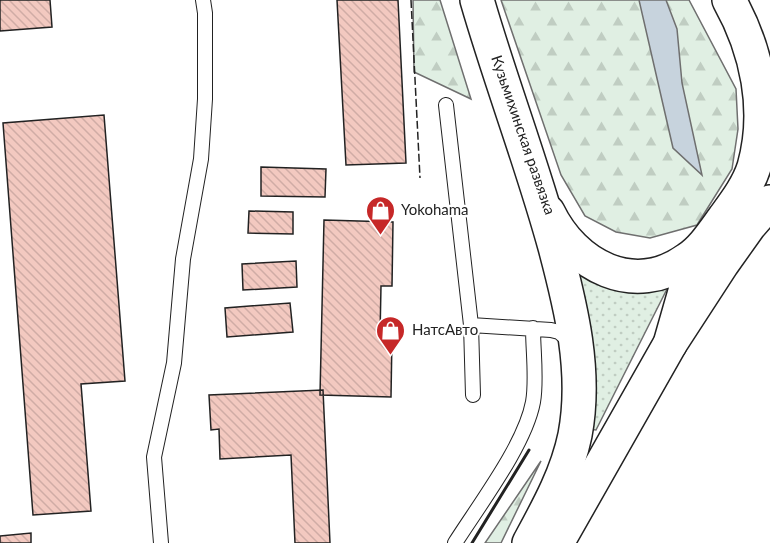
<svg xmlns="http://www.w3.org/2000/svg" width="770" height="543" font-family="Lato,sans-serif">
	<defs>
		<pattern id="grass-dots" width="8" height="8" patternUnits="userSpaceOnUse" patternTransform="scale(1.5)"><rect width="8" height="8" fill="#e0efe3"/><path d="M2 2h.1M6 6h.1" fill="none" stroke="#c0cdc2" stroke-width="1.8" stroke-linecap="round"/></pattern>
		<pattern id="forest-firs" width="22" height="20" patternUnits="userSpaceOnUse" patternTransform="scale(1.5)"><rect width="22" height="20" fill="#e0efe3"/><path d="M5 1l3.5 6h-7zM16 11l3.5 6h-7z" fill="#c0cdc2"/></pattern>
		<pattern id="building-back-hatch" width="6" height="6" patternUnits="userSpaceOnUse" patternTransform="scale(1.5)"><rect width="6" height="6" fill="#f3c9c0"/><path d="M-1 5l2 2M0 0l6 6M5-1l2 2" fill="none" stroke="#d0aca5"/></pattern>
	</defs>
	<rect width="100%" height="100%" fill="#fff"/>
	<path fill="url(#grass-dots)" stroke="#6f6f6f" stroke-width="1.5" d="M577,271C599,291 641,295 668,287L596,430L588,429Z"/>
	<path fill="url(#forest-firs)" stroke="#6f6f6f" stroke-width="1.5" d="M413,0H440L471,99L414,72Z
		M501,0H689L736,89L738,129L732,169L697,225L650,238L616,232L585,216L561,175Z
		M541,461L501,543H485Z"/>
	<path fill="#c7d3dd" stroke="#6f6f6f" stroke-width="1.5" d="M639,0H666L677,29L682,83L702,175L673,148Z"/>
	<path fill="url(#building-back-hatch)" stroke="#222" stroke-width="1.5" d="M0,0H50L52,27L0,31Z
		M337,0H398L406,163L346,165Z
		M104,115L125,381L81,384L91,511L33,515L3,123Z
		M261,167L326,169L325,197L261,196Z
		M249,211L293,212V234L248,233Z
		M324,220L393,222L392,286H381L380,336L392,337L391,397L320,395Z
		M296,261L297,287L243,290L242,264Z
		M290,303L293,332L227,337L225,308Z
		M323,390L330,543H295L291,455L220,459L219,429L211,430L209,395Z
		M31,533V543H0V536Z"/>
	<g fill="none" stroke-linecap="round" stroke-linejoin="round">
		<defs>
			<path id="service" d="M446,105L471,325L473,395
				M471,325L551,330L559,332L570,341
				M161,543L154,457L174,363L183,259L201,159L205,99V13L203,0
				M455,543C479,505 525,445 533,402C537,380 533,351 533,328"/>
			<path id="tertiary" d="M548,212C574,266 634,298 688,259C703,249 713,233 724,218C735,203 748,186 754,167C770,110 757,50 729,0
				M557,543L670,344L688,281L703,246"/>
			<path id="secondary" d="M477,0C501,83 532,163 555,247C571,307 587,372 575,435C567,474 548,508 529,543
				M670,344L722,264L749,226L770,202"/>
		</defs>
		<use href="#service" stroke="#222" stroke-width="16"/>
		<use href="#tertiary" stroke="#222" stroke-width="36"/>
		<use href="#secondary" stroke="#222" stroke-width="36"/>
		<use href="#service" stroke="#fff" stroke-width="14"/>
		<use href="#tertiary" stroke="#fff" stroke-width="33"/>
		<use href="#secondary" stroke="#fff" stroke-width="33"/>
		<path stroke="#222" stroke-width="1.5" stroke-dasharray="8 3" stroke-linecap="butt" d="M411,0L420,178"/>
		<path stroke="#222" stroke-width="3" d="M472,543L529,450"/>
	</g>
	<defs>
		<symbol id="shop-pin" viewBox="-11 -11 22 30"><path d="M0 17L-7.5 6A9.5 9.5 0 1 1 7.5 6Z" fill="#c62828" stroke="#fff"/><path d="M-5-2.5h2.3a2.7 3.5 0 0 1 5.4 0H5L5.5 6h-11ZM-1.5-2.5h3a1.5 2.3 0 0 0-3 0Z" fill="#fff"/></symbol>
	</defs>
	<g fill-rule="evenodd">
		<use href="#shop-pin" x="364" y="194" width="33" height="45"/>
		<use href="#shop-pin" x="374" y="314" width="33" height="45"/>
	</g>
	<g text-anchor="middle" stroke-width="4.5" stroke-linejoin="round" paint-order="stroke">
		<g font-size="15" fill="#222" stroke="#fff">
			<text transform="translate(523 135) rotate(71)" y="5">Кузьмихинская развязка</text>
		</g>
		<g font-size="15" fill="#222" stroke="#fff" text-anchor="start">
			<text x="401" y="215">Yokohama</text>
			<text x="412" y="335">НатсАвто</text>
		</g>
	</g>
</svg>
